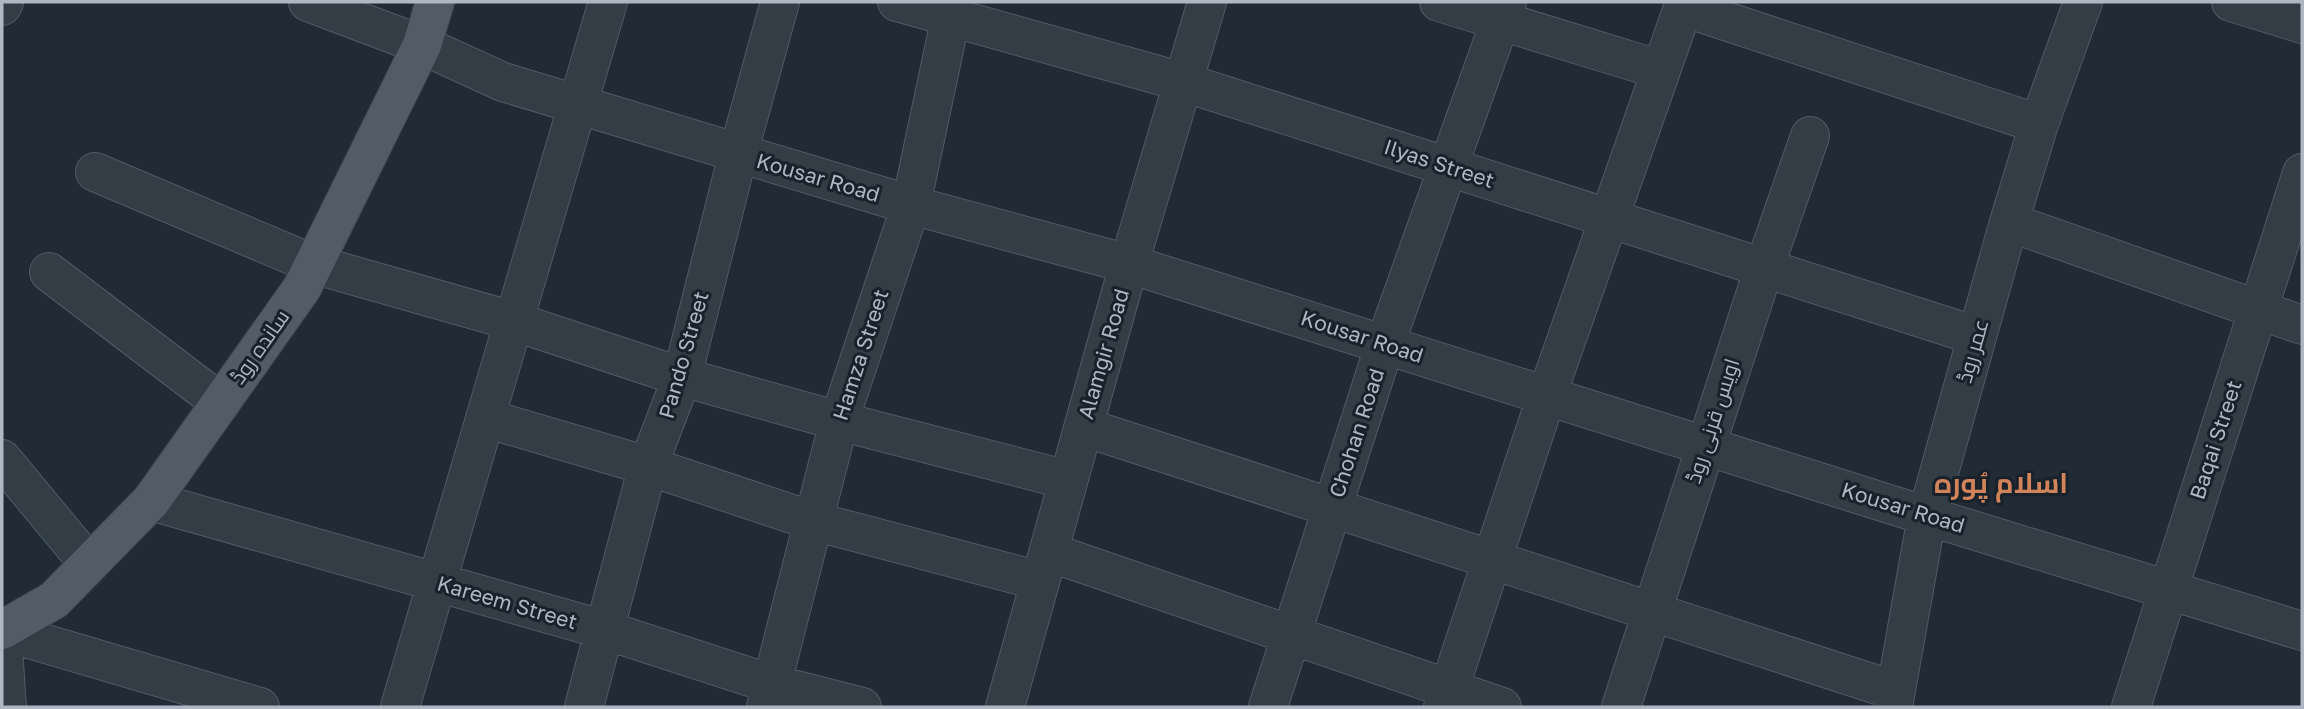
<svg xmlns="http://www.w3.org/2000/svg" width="2304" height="709" font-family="'Golos Text',Cairo,sans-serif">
	<rect width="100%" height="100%" fill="#202b36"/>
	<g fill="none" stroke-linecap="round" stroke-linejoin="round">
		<defs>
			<path id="minor" d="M308,2L422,45L503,82L911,205L1129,264L1927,516L2302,631
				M897,2L1183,82L1977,336
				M1439,2L1661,70
				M2231,2L2302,24
				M2,6L4,2
				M1683,7L2039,124
				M95,172L313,264L513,321L682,377L839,421L1068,480
				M2009,222L2302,325
				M49,272L221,403
				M485,418L648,466L813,521L1040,581
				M1084,427L1896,691
				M2,459L89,564
				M151,501L605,630L772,684L862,707
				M1049,552L1502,707
				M2,631L260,707
				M2,633L7,707
				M400,707L608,2
				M584,707L648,466L682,377L738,154L780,2
				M766,707L839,421L911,205L954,2
				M1005,707L1129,264L1207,2
				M1268,707L1385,344L1507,2
				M1443,707L1547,395L1685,2
				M1621,707L1764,268L1810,136
				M1893,707L1927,516L2009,222L2039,124L2083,2
				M2131,707L2302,173"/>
			<path id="major" d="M2,630L54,600L151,501L302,288L422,45L435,2"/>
		</defs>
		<use href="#minor" stroke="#505b65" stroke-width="40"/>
		<use href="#major" stroke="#3c4650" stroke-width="40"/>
		<use href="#minor" stroke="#333d46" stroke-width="38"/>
		<use href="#major" stroke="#515c67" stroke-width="38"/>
	</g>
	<g text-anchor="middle" stroke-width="6" stroke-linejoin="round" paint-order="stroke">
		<g font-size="21" fill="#adb8c4" stroke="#19222b">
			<text transform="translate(1439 164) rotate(18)" y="7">Ilyas Street</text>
			<text transform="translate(818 178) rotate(16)" y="7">Kousar Road</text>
			<text transform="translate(1362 337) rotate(18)" y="7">Kousar Road</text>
			<text transform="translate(260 347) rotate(-55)" y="7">ساندہ روڈ</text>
			<text transform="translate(1973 351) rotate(-74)" y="7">عمر روڈ</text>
			<text transform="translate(1104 354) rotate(-74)" y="7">Alamgir Road</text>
			<text transform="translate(684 355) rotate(-74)" y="7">Pando Street</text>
			<text transform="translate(861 355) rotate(-72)" y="7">Hamza Street</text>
			<text transform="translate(1713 421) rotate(-72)" y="7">اویس قرنی روڈ</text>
			<text transform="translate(1357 433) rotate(-72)" y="7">Chohan Road</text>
			<text transform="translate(2216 440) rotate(-72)" y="7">Baqai Street</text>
			<text transform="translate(1903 508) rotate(17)" y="7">Kousar Road</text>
			<text transform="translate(507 603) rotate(16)" y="7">Kareem Street</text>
		</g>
		<g font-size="28" font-weight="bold" fill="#d1835a" stroke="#19222b">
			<text x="2001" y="493">اسلام پُورہ</text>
		</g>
	</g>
	<rect width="2304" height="709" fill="none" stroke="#adb8c4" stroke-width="7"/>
</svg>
